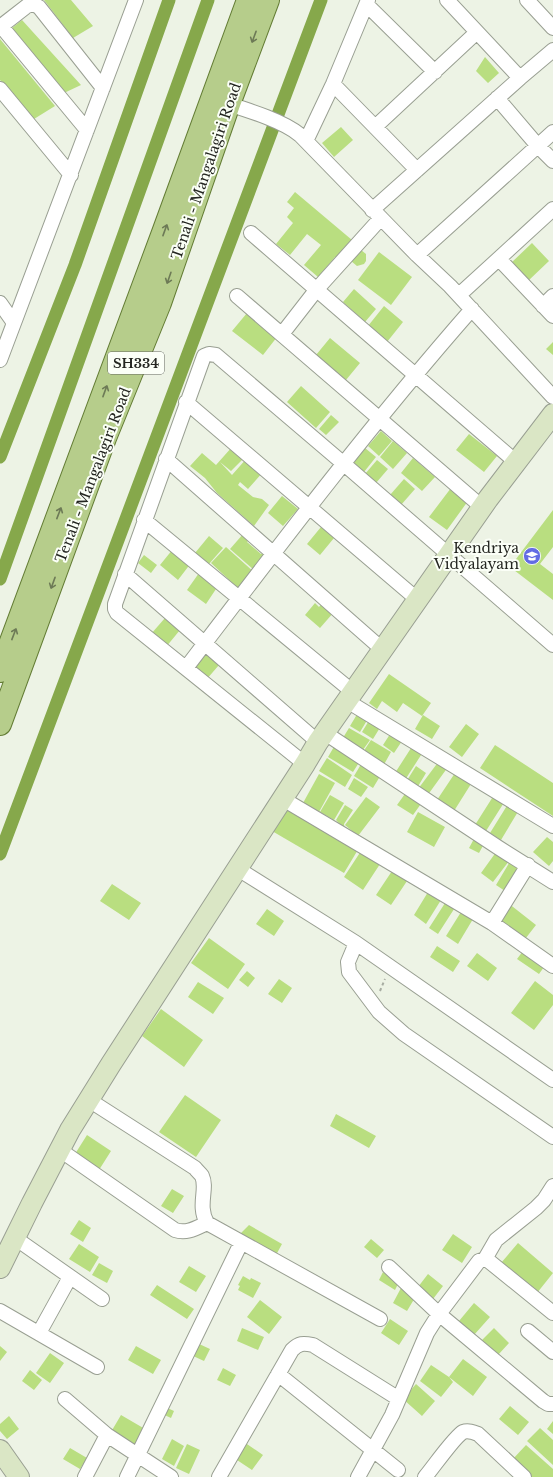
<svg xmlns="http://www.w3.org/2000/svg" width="553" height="1477" font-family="'Libre Baskerville',serif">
	<rect width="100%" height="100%" fill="#edf3e5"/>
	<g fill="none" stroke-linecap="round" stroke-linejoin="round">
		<path stroke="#86a84b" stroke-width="13" d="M0,457L75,265L169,0
			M0,579L208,0
			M0,854L321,0"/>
	</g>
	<path fill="#b9de80" d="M44,0H71L93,26L73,38Z
		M22,20L81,85L64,93L12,28Z
		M0,39L55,106L34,119L0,80Z
		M485,57L499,73L488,83L476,71Z
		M341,127L353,140L334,157L322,143Z
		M295,192L352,240L337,259L335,257L318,277L304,265L321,245L307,234L290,255L276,244L293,223L287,217L294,208L287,202Z
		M532,243L549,261L528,281L511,263Z
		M361,250L366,254V261L364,264L357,266L351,261Z
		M379,252L412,277L391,305L358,280Z
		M354,289L376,309L365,322L343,302Z
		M384,306L403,322L387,342L368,326Z
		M247,313L277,337L263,355L232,331Z
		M330,338L360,363L346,380L316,355Z
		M553,342V355L546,349Z
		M301,386L330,412L316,428L287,402Z
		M331,415L339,422L326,435L319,429Z
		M381,431L392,441L379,456L368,446Z
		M469,434L497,456L484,472L456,450Z
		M393,441L407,453L393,469L380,457Z
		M232,447L244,458L231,471L220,462L232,475L247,458L263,472L248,489L240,482L238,485L253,497L262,499L269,505L254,526L217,493L205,478L190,466L202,453L216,465Z
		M365,448L376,457L364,472L353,462Z
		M413,458L435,477L422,491L401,473Z
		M377,460L388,469L376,483L365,474Z
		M404,479L415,489L401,505L390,495Z
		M451,488L468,501L447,530L429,517Z
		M282,496L298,509L283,526L268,513Z
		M553,510V547L540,564L553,574V600L510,567Z
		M321,527L334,538L320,555L307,544Z
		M244,533L250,539L247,542L261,554L265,552L267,554L254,570L230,549Z
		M209,536L223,548L209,564L195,553Z
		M226,547L255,573L240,590L211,563Z
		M173,549L191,563L178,580L160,565Z
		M144,555L157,565L151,573L138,563Z
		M199,573L218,586L206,604L187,590Z
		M323,602L334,612L320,628L305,615L315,603L319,607Z
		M165,618L180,630L166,647L151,634Z
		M204,652L219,665L206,680L191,667Z
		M389,674L431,703L422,716L403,703L397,712L382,701L377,709L369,703Z
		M359,711L369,717L360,732L350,726Z
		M423,715L440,726L432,739L415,729Z
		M370,719L381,726L373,739L362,732Z
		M466,724L479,734L462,757L449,747Z
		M349,728L370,740L360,754L341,741Z
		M392,731L404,738L394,753L383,745Z
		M371,740L391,752L382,768L371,761L373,756L370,761L361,755Z
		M335,745L360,761L353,772L328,757Z
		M413,745L423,752L405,780L395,773Z
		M495,745L553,783V816L480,768Z
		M327,758L352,775L345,787L319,771Z
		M363,761L382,773L373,788L354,776Z
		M439,761L448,767L427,796L418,789Z
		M416,766L426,773L417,788L406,782Z
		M455,773L471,784L454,811L437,800Z
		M319,774L335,783L319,812L303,803Z
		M354,778L368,787L361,797L348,789Z
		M407,791L423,801L413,815L397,805Z
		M330,795L344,803L334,820L320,812Z
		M494,795L505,801L486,831L475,825Z
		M366,797L380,807L358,836L345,825Z
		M508,804L519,810L501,840L490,833Z
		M287,805L359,848L344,873L272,831Z
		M345,805L353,810L344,824L345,830L336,820Z
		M418,812L445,827L434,847L407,832Z
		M475,837L485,842L479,853L469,848Z
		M547,837L553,842V861L549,866L533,852Z
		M499,848L512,857L493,882L481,873Z
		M361,851L380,864L363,890L344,877Z
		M512,858L525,866L508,893L496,885Z
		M392,871L407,881L391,905L376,895Z
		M112,884L141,903L129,920L100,901Z
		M428,892L441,900L426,924L414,915Z
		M445,903L449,906L451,905L456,906L438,934L429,928Z
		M508,903L536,925L522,943L494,921Z
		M267,909L284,921L274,936L256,924Z
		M461,912L473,919L458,944L446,936Z
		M209,938L245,964L228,989L191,963Z
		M437,946L460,961L453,972L430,957Z
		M523,951L544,967L539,974L517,959Z
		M477,953L497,968L488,981L467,966Z
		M247,971L255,978L248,987L239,980Z
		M279,979L292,988L282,1003L268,994Z
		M535,981L553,995V1005L534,1030L511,1013Z
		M198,982L224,998L213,1014L188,997Z
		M161,1009L203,1040L184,1067L142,1036Z
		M185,1095L221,1120L196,1157L159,1132Z
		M336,1114L376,1136L369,1148L330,1126Z
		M87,1135L111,1151L99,1170L75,1154Z
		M172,1189L184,1196L173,1213L161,1206Z
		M79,1220L91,1228L83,1242L70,1234Z
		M249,1225L282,1244L276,1255L239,1235Z
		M453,1234L472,1247L462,1263L442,1250Z
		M371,1239L384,1250L377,1258L364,1247Z
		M518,1243L553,1273L537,1293L501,1263Z
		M79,1244L99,1257L90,1272L69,1259Z
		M99,1263L113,1271L107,1283L92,1275Z
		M189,1266L206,1276L196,1292L179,1282Z
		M383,1272L399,1282L395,1290L379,1280Z
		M428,1274L443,1286L433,1299L418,1287Z
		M243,1276L250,1280L251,1278L261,1283L253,1298L238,1290L240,1286L238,1285Z
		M157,1285L194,1309L187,1319L150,1295Z
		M401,1288L416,1296L407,1311L393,1303Z
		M260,1300L282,1317L269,1334L247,1317Z
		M474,1303L490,1317L474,1335L459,1321Z
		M390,1319L408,1331L399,1345L381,1333Z
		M242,1328L264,1337L258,1350L237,1341Z
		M494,1328L509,1343L498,1355L482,1340Z
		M197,1343L210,1349L204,1361L191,1355Z
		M0,1346L7,1352L0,1361Z
		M136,1346L161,1360L153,1374L128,1360Z
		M50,1353L64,1363L50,1383L36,1373Z
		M463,1359L487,1377L473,1396L449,1377Z
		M431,1365L449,1377L453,1382L441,1397L420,1381Z
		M223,1368L236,1375L230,1386L217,1380Z
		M30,1370L42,1380L34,1390L22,1381Z
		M416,1384L435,1401L422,1416L403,1399Z
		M161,1405L174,1411L171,1418L158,1412Z
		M510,1406L529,1422L518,1435L499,1419Z
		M121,1415L145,1429L135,1446L111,1432Z
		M9,1416L19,1429L7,1439L0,1431V1424Z
		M553,1421V1434L547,1429Z
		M540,1428L553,1440V1465L527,1441Z
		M172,1439L184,1446L174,1466L162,1459Z
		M244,1442L263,1455L252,1470L234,1458Z
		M187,1444L200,1450L189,1474L176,1468Z
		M526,1445L553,1469V1477H531L512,1460Z
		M70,1448L87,1458L80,1469L63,1459Z"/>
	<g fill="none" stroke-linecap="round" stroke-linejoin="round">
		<defs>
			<path id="minor" d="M447,0L520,78
				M527,0L553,28
				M367,5L435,72
				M1,26L87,130
				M0,27L27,6L33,4L39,7L103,88
				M333,84L417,170
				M0,89L71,175
				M497,98L538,146L553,161
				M222,102C244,109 282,120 300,135L417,255L450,286L553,397
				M375,127L477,32
				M306,141L333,84L368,0
				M372,210L520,78L553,50
				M251,233L516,462
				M417,255L553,132
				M499,259L553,316
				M459,295L553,209
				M237,296L482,507
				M0,303L14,323
				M543,306L553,296
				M282,334L317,289L381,218
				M0,360L136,0
				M186,402L418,600
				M166,459L383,650
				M144,520L353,692
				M125,574L318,742
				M186,668C278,547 371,424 472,309
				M347,701L553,826
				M325,733L499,848L553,882
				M305,764L117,613L115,609V604L204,356L209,354L216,355L344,464L553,645
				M283,799L492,923L553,966
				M238,869L356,943L553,1080
				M492,923L528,865
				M356,943L348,962L349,972L379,1012L404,1034L553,1137
				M89,1100L195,1168C197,1171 200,1173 202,1176C208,1189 197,1205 207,1223L380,1319
				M60,1150L175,1230C187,1234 196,1228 207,1223
				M15,1238L102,1299
				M485,1259L496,1240L536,1208L544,1200L553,1186
				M389,1267L439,1314L543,1401L548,1404H553
				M0,1311L97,1367
				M528,1331L553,1352
				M39,1333L70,1277
				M278,1374L398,1470
				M65,1399L107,1435L171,1477
				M85,1477L107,1435
				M127,1477L241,1243
				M219,1477L292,1350C299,1343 303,1343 313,1345L399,1399
				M358,1477L392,1415L427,1333L439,1314L479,1261L485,1259L490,1262L553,1313
				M425,1477C432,1469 455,1436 463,1432C468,1430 473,1432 478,1434L524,1477"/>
			<path id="secondary" d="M0,1268L32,1203L70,1130L111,1064L305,764L318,742L488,499L553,414
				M0,1450L19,1477"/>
			<path id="primary" d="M0,671L164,230L248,0
				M0,724L105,438L160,303L229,104L268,0"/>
		</defs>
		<use href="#minor" stroke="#999f92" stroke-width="16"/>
		<use href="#secondary" stroke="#999f92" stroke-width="22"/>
		<use href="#primary" stroke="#637c34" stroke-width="24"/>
		<path stroke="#a7aca1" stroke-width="2" stroke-dasharray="3 3" stroke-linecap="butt" d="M380,991L385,979"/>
		<use href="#minor" stroke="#fff" stroke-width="14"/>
		<use href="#secondary" stroke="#dae6c5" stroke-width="20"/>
		<use href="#primary" stroke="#b6cd8b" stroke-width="22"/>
	</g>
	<defs><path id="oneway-shaft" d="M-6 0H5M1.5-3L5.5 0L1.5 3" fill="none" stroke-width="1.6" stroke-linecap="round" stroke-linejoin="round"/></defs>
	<g stroke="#6d7a56">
		<use href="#oneway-shaft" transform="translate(254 37) rotate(110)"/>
		<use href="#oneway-shaft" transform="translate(165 230) rotate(-70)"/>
		<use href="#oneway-shaft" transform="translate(169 278) rotate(109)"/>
		<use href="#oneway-shaft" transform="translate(105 391) rotate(-70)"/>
		<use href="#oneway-shaft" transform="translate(59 513) rotate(-69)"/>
		<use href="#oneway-shaft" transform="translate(53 583) rotate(110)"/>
		<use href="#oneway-shaft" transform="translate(14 634) rotate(-69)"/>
	</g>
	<defs>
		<symbol id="school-disc" viewBox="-11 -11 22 22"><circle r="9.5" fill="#636ce4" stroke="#fbfff7"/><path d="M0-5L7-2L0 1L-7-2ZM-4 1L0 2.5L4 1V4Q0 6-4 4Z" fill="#fff"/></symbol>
	</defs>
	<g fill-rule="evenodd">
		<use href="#school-disc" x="522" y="546" width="20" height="20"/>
	</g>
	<g text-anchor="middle" stroke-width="4" stroke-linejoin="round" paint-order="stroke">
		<rect fill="#fbfff7" stroke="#646761" stroke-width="1" x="108" y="352" width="56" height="22" rx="3"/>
		<g font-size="13" font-weight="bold" fill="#242621">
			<text x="136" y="368">SH334</text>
		</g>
		<g font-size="14" fill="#242621" stroke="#fbfff7">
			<text transform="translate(206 171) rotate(-71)" y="5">Tenali - Mangalagiri Road</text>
			<text transform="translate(93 475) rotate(-69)" y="5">Tenali - Mangalagiri Road</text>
		</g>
		<g font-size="14" fill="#242621" stroke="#fbfff7" text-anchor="end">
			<text x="519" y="553">Kendriya<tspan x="519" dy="16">Vidyalayam</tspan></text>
		</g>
	</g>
</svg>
